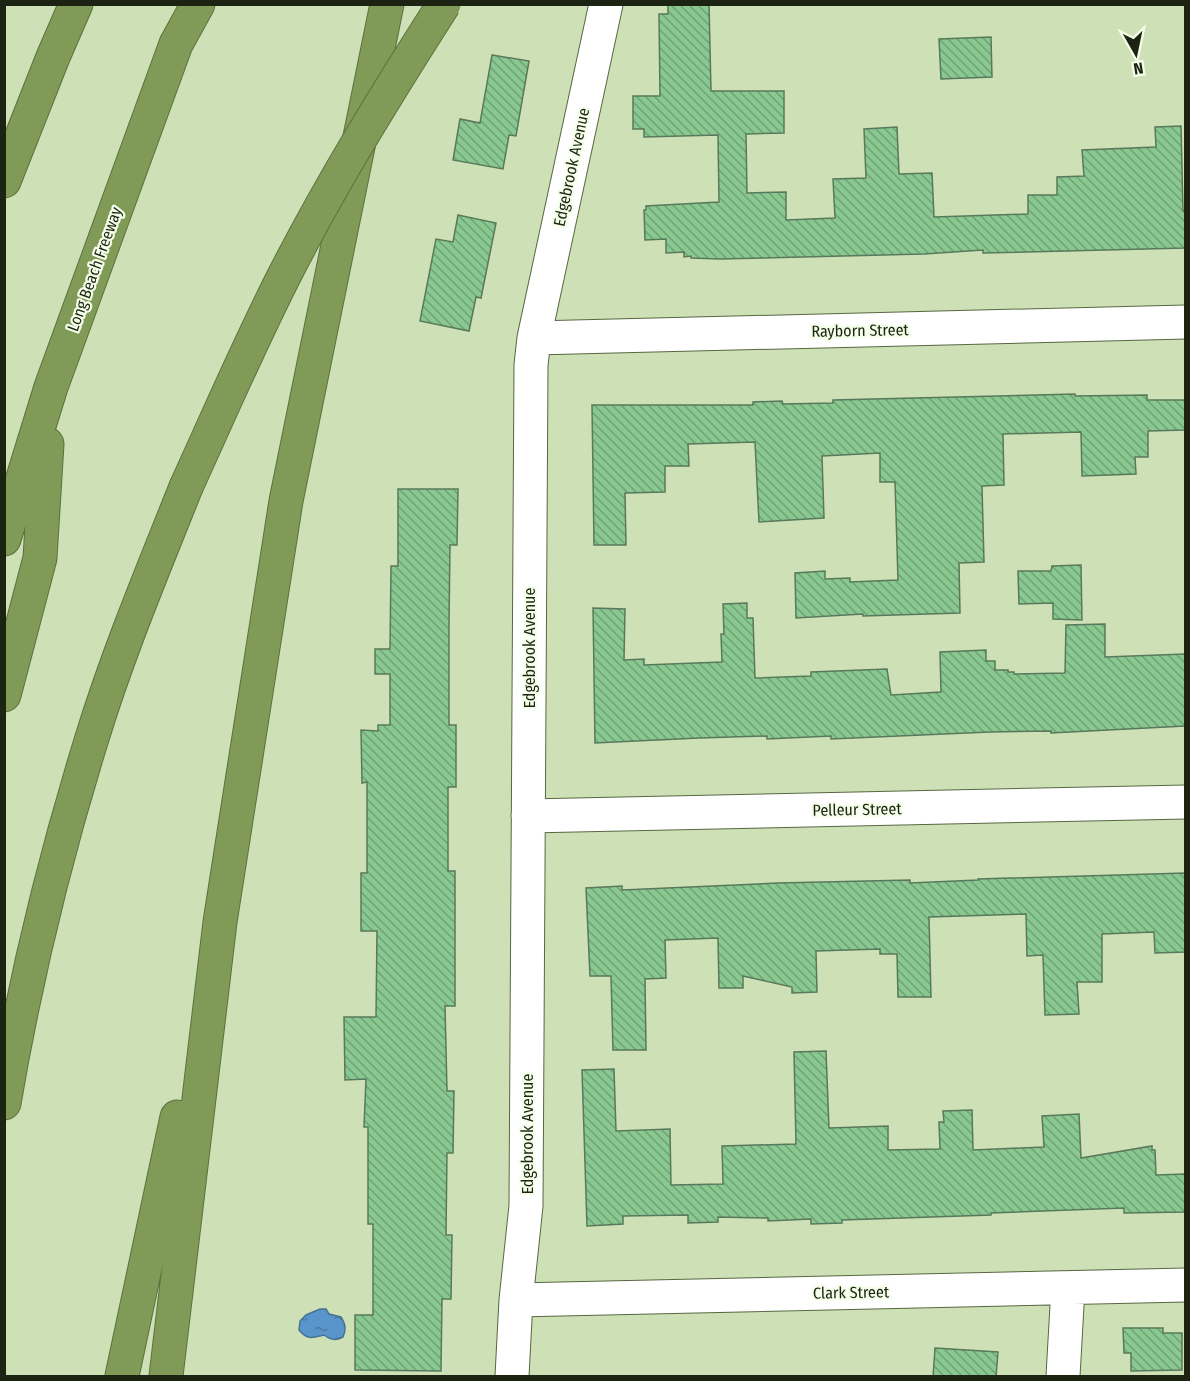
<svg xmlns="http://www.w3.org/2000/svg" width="1190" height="1381" font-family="'Fira Sans Condensed',sans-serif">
	<defs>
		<pattern id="water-ripples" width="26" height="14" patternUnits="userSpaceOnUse" patternTransform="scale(1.5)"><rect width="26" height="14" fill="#5995ca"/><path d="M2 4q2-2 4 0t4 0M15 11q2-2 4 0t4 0" fill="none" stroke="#4979a3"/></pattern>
		<pattern id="building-back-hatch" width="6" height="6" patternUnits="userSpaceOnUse" patternTransform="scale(1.5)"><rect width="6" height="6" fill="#89c890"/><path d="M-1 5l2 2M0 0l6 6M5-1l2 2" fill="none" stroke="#6fa274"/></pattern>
	</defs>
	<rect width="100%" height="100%" fill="#cee1b6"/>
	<path fill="url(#water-ripples)" stroke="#477393" stroke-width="1.5" d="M320,1309H326L329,1314L341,1317C346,1325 346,1330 343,1337C335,1341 331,1340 324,1335C312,1338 307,1340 299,1330L300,1321L306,1315Z"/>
	<path fill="url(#building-back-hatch)" stroke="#58795b" stroke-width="1.5" d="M668,4H709L711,91H784V133L746,134L747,193L786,192V220L835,218L833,179L866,178L864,129L897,127L899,174L932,173L934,217L1028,214V195H1057V177L1084,176L1082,150L1156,147L1155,127L1181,126L1183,211H1185V248L983,253V250L924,254L720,259L691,258V256L684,257V252L666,253V239L645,240L644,210H646V206L719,202L718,135L644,137V129H633V96H660L659,14H668Z
		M991,37L992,77L941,79L939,39Z
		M492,55L529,61L516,136L509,135L503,169L453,160L460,119L480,123Z
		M458,215L496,223L481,298L476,297L469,331L420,321L436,239L453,242Z
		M1075,394V396L1147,395V400H1185V430L1148,431V457H1135L1136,474L1082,476L1081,432L1003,434L1004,485L982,486L984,562L959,563L960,613L863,616V614L796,618L795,573L825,571V579L850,578V582L898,580L895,482H880V453L822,456L824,518L759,522L755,442L688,444L689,466H665V492L625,493L626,545H594L592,405H753V402L782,401L783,404L833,403V400Z
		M398,489H458L457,545H450L449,623V725H456V787H448V871H455V1006H445L447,1091H454L453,1153H447L446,1235H452L451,1299H442L441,1371L355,1370V1315H373V1224H368V1127H364L366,1079L345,1080L344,1017H376L377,931H361V873H367V782L362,783L361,730L378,731V725H390V674H375V649H390L391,566H398Z
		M1081,565L1082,620L1053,619V603L1019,604L1018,571H1051L1052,566Z
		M747,603V618H753L755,678L811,676V672L887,669L891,695L941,692L940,652L986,650V661H995V670H1008V672H1014V674L1065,673L1066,625L1105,624V657L1185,654V726L1051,733V731L990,732L831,739V736L767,739V736L699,738L595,743L593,608L625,609L624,660L644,659V665L722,662L721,634H724L723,604Z
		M1185,873V952L1155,953L1154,932L1102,934V982H1077L1079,1014L1045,1015L1043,955L1027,956L1026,914L929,917L931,997H898L897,954H880V949L816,951L817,992L792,993V987L743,976V988H719L718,938L665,940L666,978L645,979L646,1050H613L611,976H590L586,888L622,886V890L778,883L910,880V883L978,880V879Z
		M826,1051L829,1128L888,1126V1150L940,1149L939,1122H944L943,1111L972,1110L973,1150L1044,1147L1042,1116L1079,1114L1081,1158L1152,1146V1150H1155L1156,1175L1185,1174V1212L1124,1213V1208L991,1213V1215L842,1220V1223L811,1224V1219L768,1221V1218L718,1217V1222L688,1223V1215L623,1216V1224L587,1226L582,1070L614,1069L616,1131L670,1129L671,1185L723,1184L722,1146L796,1144L794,1052Z
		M1123,1328H1163V1333H1182V1370L1131,1371V1353H1124Z
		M935,1348L998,1352L996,1377H933Z"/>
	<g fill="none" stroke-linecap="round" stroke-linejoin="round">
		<defs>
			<path id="minor" d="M534,338L1186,322
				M528,816L1186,802
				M516,1300L1186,1285
				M512,1376L516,1300L526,1206L531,365L534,338L606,4
				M1063,1376L1068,1288"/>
			<path id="motorway" d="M4,181L53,57L76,4
				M4,539L51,387L176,44L198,4
				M4,695L40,558L47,444
				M4,1103C25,980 55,857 92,738C118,653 153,570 186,487
				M122,1376L177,1117
				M166,1376L220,922L286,501L387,4"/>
		</defs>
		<use href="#minor" stroke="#586742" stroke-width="35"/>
		<use href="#motorway" stroke="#5c713f" stroke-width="35"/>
		<use href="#minor" stroke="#fff" stroke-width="33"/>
		<use href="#motorway" stroke="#7f9b57" stroke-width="33"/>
		<defs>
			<path id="motorway-bridge" d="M186,487C218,417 249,345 284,276C332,182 387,93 444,4"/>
		</defs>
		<use href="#motorway-bridge" stroke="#5c713f" stroke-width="35" stroke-linecap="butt"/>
		<use href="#motorway-bridge" stroke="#7f9b57" stroke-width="33"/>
	</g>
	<g text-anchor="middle" stroke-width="4.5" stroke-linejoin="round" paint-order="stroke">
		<g font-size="16" fill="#1c2313" stroke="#f4fee8">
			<text transform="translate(571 167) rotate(-78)" y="6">Edgebrook Avenue</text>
			<text transform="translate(94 269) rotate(-70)" y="6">Long Beach Freeway</text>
			<text transform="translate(860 330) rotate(-1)" y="6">Rayborn Street</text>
			<text transform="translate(529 648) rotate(-90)" y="6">Edgebrook Avenue</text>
			<text transform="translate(857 809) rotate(-1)" y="6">Pelleur Street</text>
			<text transform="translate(527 1134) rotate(-90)" y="6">Edgebrook Avenue</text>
			<text transform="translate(851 1292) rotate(-1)" y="6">Clark Street</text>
		</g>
	</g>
	<rect width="1190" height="1381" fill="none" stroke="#1c2313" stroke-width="12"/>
	<g transform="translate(1136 54) rotate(171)" stroke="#f4fee8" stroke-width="4.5" paint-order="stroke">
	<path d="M0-4.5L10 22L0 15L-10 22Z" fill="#1c2313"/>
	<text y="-9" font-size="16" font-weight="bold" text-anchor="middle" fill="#1c2313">N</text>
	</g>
</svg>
